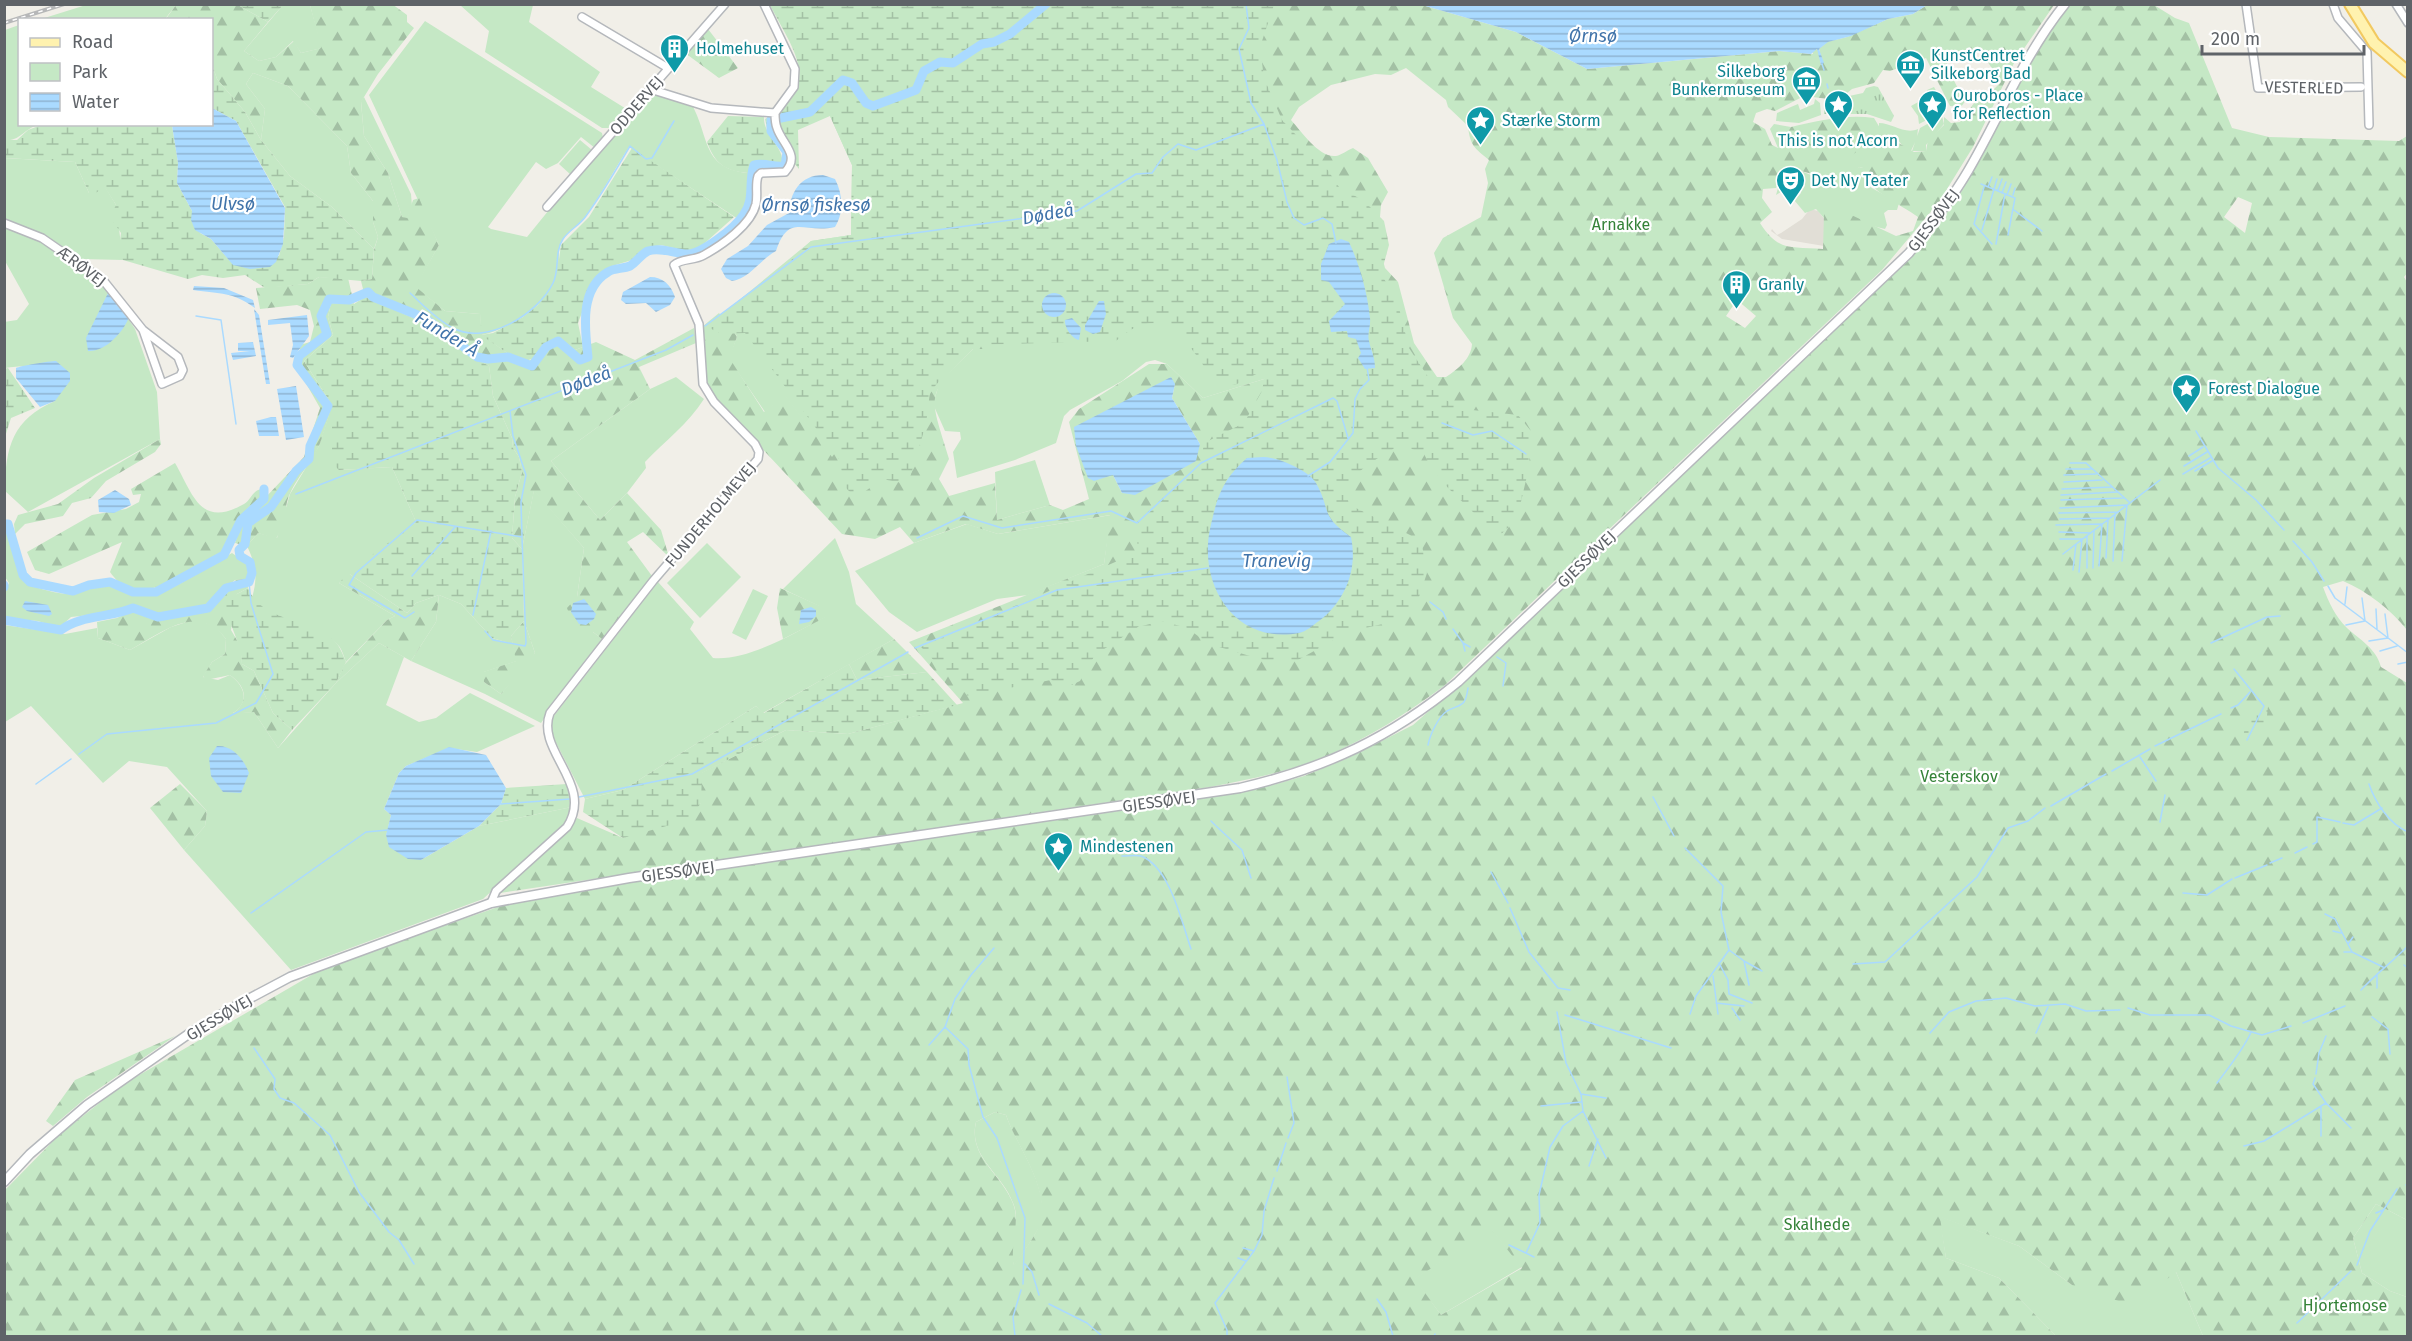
<svg xmlns="http://www.w3.org/2000/svg" width="2412" height="1341" font-family="'Fira Sans',sans-serif">
	<defs>
		<pattern id="forest-firs" width="22" height="20" patternUnits="userSpaceOnUse" patternTransform="scale(1.5)"><rect width="22" height="20" fill="#c5e8c5"/><path d="M5 1l3.5 6h-7zM16 11l3.5 6h-7z" fill="#a3c0a4"/></pattern>
		<pattern id="wetland-marsh" width="20" height="14" patternUnits="userSpaceOnUse" patternTransform="scale(1.5)"><rect width="20" height="14" fill="#c5e8c5"/><path d="M1 5h8M5 5V1M11 12h8M15 12V8" fill="none" stroke="#a3c0a4"/></pattern>
		<pattern id="park-tufts" width="24" height="20" patternUnits="userSpaceOnUse" patternTransform="scale(1.5)"><rect width="24" height="20" fill="#c5e8c5"/><path d="M3 7l-1-3M5 7V3M7 7l1-3M15 17l-1-3M17 17v-4M19 17l1-3" fill="none" stroke="#a3c0a4"/></pattern>
		<pattern id="water-rules" width="6" height="5" patternUnits="userSpaceOnUse" patternTransform="scale(1.5)"><rect width="6" height="5" fill="#aadaff"/><path d="M0 2.5h6" fill="none" stroke="#8eb4d2"/></pattern>
	</defs>
	<rect width="100%" height="100%" fill="#f1efe8"/>
	<path fill="#e1ded6" d="M1810,209L1818,211L1826,221L1861,234L1824,246L1782,239L1771,231L1772,229L1777,235L1781,233L1802,219Z"/>
	<path fill="#c5e8c5" d="M86,5H176L165,19L38,20Z
		M283,5H310L322,48L301,53L293,41L276,57L259,61L244,51Z
		M460,5H533L529,22L600,72L591,87L628,110L610,128H602L485,52L489,31Z
		M425,21L602,133L603,138L595,148L581,137L558,163L546,169L536,162L488,227L491,229L527,237L601,146L650,92L689,100C711,134 699,168 748,173L750,199L738,219L629,147C614,170 601,195 585,217C579,225 568,231 563,239C555,252 562,267 557,280C546,306 508,330 481,335L480,314L445,311L415,287L439,245L369,95Z
		M19,25L20,124L41,125C25,126 21,142 5,140V30Z
		M253,73L288,86L347,146L351,173L373,201V222L378,237L374,249L332,207L290,176L261,140L265,109L246,84Z
		M1934,87L1945,107L1944,111L1919,124L1918,116L1911,106L1929,96L1927,90Z
		M364,97L411,194L412,206L407,219L402,217L388,173L364,136L361,101Z
		M1815,99L1820,103L1821,115L1799,123L1776,121L1777,113L1798,104L1800,110L1814,104Z
		M830,116L1293,370L1203,398L1167,364L1155,360L1146,362L1122,381L1070,410L1064,416L1056,443L1015,460L957,478L953,452L961,439L960,432L945,431L933,404L940,381L973,349L990,322L864,415L832,458L785,396L765,412L729,359L737,336L721,315L811,241L851,235L852,165Z
		M1942,116L1944,124L1926,145V151H1912L1920,128Z
		M1879,123C1892,123 1905,135 1918,129L1917,138L1911,151L1905,149L1898,140L1831,184L1859,167L1863,168L1870,187L1899,203L1897,210H1888L1884,213L1887,225L1885,229L1824,214V218L1816,209L1805,213L1794,200L1801,193L1794,184L1776,195L1780,181L1801,171L1816,177L1879,128Z
		M1774,124L1791,127L1778,148L1770,129Z
		M580,140L592,150L571,175L559,164Z
		M4,158L75,162L89,193L104,185L116,205L123,260L81,259L56,242L5,219Z
		M5,225L38,237L109,290L135,329L157,392L160,439L28,512L5,491C5,447 13,419 55,401L48,362C35,368 19,365 5,368L4,322L17,320L29,304L5,261Z
		M676,377L704,399C688,424 665,441 645,462L646,468L627,493L600,520L551,461L650,389Z
		M332,405L339,470L392,467L416,522L339,583L395,616L387,620L346,662C344,657 342,649 338,645C315,621 272,624 252,598C258,577 256,565 247,546L258,533L277,538L290,494L319,446Z
		M1035,460L1050,505L997,520L995,472Z
		M534,490L584,548L577,597L593,632L602,639L541,723L485,694L411,661L436,622L439,595L461,604L492,638L513,644L517,661L484,672V682L501,694L535,653L524,621L522,549Z
		M1111,515L1104,564L1028,595L997,599L917,632L889,612L855,571L914,543L967,524L998,534Z
		M5,528C18,540 10,569 26,582C36,589 64,596 75,593C88,590 96,583 110,585C128,587 141,600 159,593C184,584 209,566 232,553L248,564L250,572L247,579L235,580L206,605L192,608L157,614L133,605L118,612L71,617L59,628L38,621L6,618L4,593L9,583L5,577Z
		M835,538L849,572L856,604L894,639L763,713L756,706L623,790L585,799L552,735L550,721L658,582L694,622L690,629L713,658C749,661 794,633 825,617L819,606L783,589Z
		M707,543L741,577L700,618L667,583Z
		M753,589L768,596L746,640L732,633Z
		M196,619L216,627L226,639L225,654L212,662L203,677L218,680L230,675C245,686 250,702 233,713L254,712L278,748L336,683L379,643L404,657L386,705L419,722L436,718L470,693L535,726L477,752L449,748L406,766L399,773L384,809L391,815L386,836L421,860L479,826L572,807L565,823L483,899L291,970L184,850L205,826L207,811L167,767L129,761L103,783L31,706L5,722L4,625L65,634L97,628L98,638L130,650L171,627Z
		M995,1112L1006,1115C1016,1145 1054,1193 1039,1227C1032,1241 1022,1254 1014,1266C1012,1257 1010,1248 1012,1238C1014,1225 1019,1217 1013,1203C1002,1173 968,1157 976,1122Z
		M2376,1204L2407,1220V1297L2390,1291L2362,1273L2353,1238Z
		M1939,1216L2019,1246L2072,1285L2176,1272L2203,1336H2056L1999,1278L1946,1258Z
		M1491,1228L1522,1267L1441,1315L1414,1279Z"/>
	<path fill="url(#forest-firs)" fill-rule="evenodd" d="M176,5H238L268,22L244,51L259,61L276,57L294,41L301,53L321,48L310,5L392,4L407,15V22L414,28L378,74L361,102L364,136L388,173L402,217L407,218L413,200L419,198L439,245L416,287L445,311L480,314L482,335L524,365L556,340L575,350L596,342L635,360L694,328L696,343L639,367L650,389L551,461L600,520L627,493L661,530L669,557L643,532L627,542L652,576L602,639L593,632L575,631L567,608L577,597L584,548L534,491L522,549L512,538L515,497L522,472L519,457L513,448L512,438L493,396L489,366L454,346L440,332L420,321L365,297L361,281L372,279L374,250L378,237L373,222V201L351,173L347,146L288,86L253,73L246,84L265,109L261,140L245,112L217,79L212,64V20H165Z
		M1193,5H1422L1516,32L1587,69L1779,51L1811,54H1813L1812,50L1818,49L1821,65L1823,64L1819,49L1827,42L1847,37L1888,19L1913,14L1927,5H2054L2014,63L1973,147L1939,202L1882,270L1444,686C1407,713 1369,738 1326,756C1289,772 1249,779 1210,787L500,893L577,818L623,838L701,803V773L786,730L848,734L963,703L909,642L1104,564L1110,515L998,534L966,524L914,543L900,527L875,539L842,534L712,395L705,378L703,326L719,313L737,336L730,359L764,412L785,395L832,457L864,415L990,322L1008,349H973C923,397 930,395 949,459L939,479L949,496L995,483L997,520L1050,505L1063,510L1089,499L1069,422L1079,409L1149,364H1167L1203,398L1293,370ZM1978,47L2001,82L1990,93L1985,104L1981,103L1980,95L1960,122L1951,123L1944,117V125L1928,140L1926,151L1914,152L1890,138L1831,184L1834,192L1840,193C1855,183 1850,176 1859,167L1863,168C1862,188 1902,205 1918,217L1913,231L1896,236L1830,205L1824,214L1823,249C1792,246 1779,253 1760,223L1772,212L1762,198L1763,189L1776,188L1780,181L1801,171L1824,177L1878,135L1880,128L1874,118C1845,114 1819,121 1791,127L1778,148L1772,145L1765,129L1753,122L1756,113L1767,109L1775,111L1804,96L1829,99L1846,94L1852,89L1874,83L1883,70L1890,71L1926,58L1950,106L1961,107L1966,100C1957,90 1954,78 1946,66C1952,53 1961,53 1975,52ZM1406,68L1446,100L1448,107L1468,126C1470,145 1474,148 1489,160L1485,169L1488,183L1481,217L1443,238L1434,253L1453,318L1472,344C1471,359 1458,369 1446,377H1437L1414,343L1398,282L1385,268L1378,241L1381,205L1388,192L1368,158L1353,148C1347,150 1342,155 1336,156C1319,158 1301,131 1291,120L1299,107L1331,85L1375,74L1391,75ZM1737,300L1756,316L1745,328L1726,316ZM1175,384L1172,398L1200,444L1122,493L1113,475Z
		M2070,5H2154L2175,18L2189,23L2232,128L2269,137L2399,141L2407,136L2408,272L2404,277L2408,284L2407,630C2391,610 2367,591 2343,581L2323,587C2329,603 2335,616 2347,628C2360,640 2376,648 2381,667L2407,683V1220L2376,1204L2353,1238L2362,1273L2390,1291L2407,1297V1336H2203L2176,1272L2133,1306L2072,1285L2019,1246L1940,1217L1946,1258L1999,1278L2056,1336H5L4,1191L59,1135L122,1085L327,966L498,907L525,899L648,879L1188,801L1273,785L1304,776L1348,758L1413,725L1489,658L1931,235L1963,189L2033,56ZM2238,197L2252,203L2245,233L2224,217ZM995,1112L1006,1115C1016,1146 1052,1190 1039,1225C1034,1239 1022,1253 1014,1265C1009,1243 1022,1222 1012,1201C1000,1173 968,1156 976,1122ZM1491,1229L1522,1268L1441,1315L1415,1279Z
		M708,29L738,68L719,78L685,53Z
		M319,277L348,278L354,304L332,298L328,317L333,335L304,361L332,405C328,418 324,433 319,446C310,467 280,494 287,518L276,539L258,533L247,546L235,543L242,522L304,457L320,408L299,371L300,345L310,342L314,326L310,310L297,305L260,309L256,288L308,284Z
		M160,439L161,444L155,452L106,481L91,498L72,503L63,516L25,524L15,534L14,524L18,515L58,504L94,478Z
		M175,463C193,494 200,529 244,504C251,500 252,491 261,489L262,497C253,504 241,512 237,523C234,530 232,538 228,545C213,566 157,595 131,589C122,587 115,579 110,572L122,542L49,574L35,570L27,552L92,515L126,509L139,502L141,494L133,495L131,489Z
		M348,573L407,613L416,603L439,595L436,622L411,661L379,643L336,683L344,665L387,620L395,616L339,583Z
		M247,579L248,588L237,594L231,630L241,647L242,664L254,671L273,713L292,730L278,748L254,712L232,714C249,702 247,687 230,675L206,680L203,676L212,662L225,654L226,639C197,602 162,633 130,650L98,638L97,622L117,618L134,610L158,619L210,610L236,580Z
		M780,588L820,606L826,617L783,639L777,608Z
		M524,621L535,653L528,665L501,694L484,682L483,672L516,661L511,636Z
		M894,639L927,672L857,680L849,664Z
		M180,784L207,811L205,826L184,850L150,808Z
		M175,1036L87,1097L53,1126L46,1121L75,1080Z"/>
	<path fill="url(#wetland-marsh)" fill-rule="evenodd" d="M238,5H283L268,22Z
		M770,5H1274L1260,47L1264,78L1282,120L1325,166L1339,187L1364,201L1384,221L1389,245L1381,274L1397,300L1409,348L1442,398L1463,409L1518,415L1531,431L1529,467L1517,519L1497,538C1487,531 1484,522 1475,514C1456,495 1435,479 1424,454L1402,445C1389,450 1351,473 1347,487C1345,493 1347,498 1350,505L1410,535L1422,545L1427,573L1415,609L1400,620L1348,632L1298,660L1267,661L1209,644L1187,628L1162,621L1138,627L1095,655L1080,681L1067,687L1051,680L968,696L921,647L1138,552L1136,523L1201,462L1204,443L1244,423L1262,391L1266,369L1235,385L1212,378C1186,340 1163,299 1116,341L970,345L930,392L926,424L908,484L882,479L856,498L844,486L839,459L745,333L722,334L705,326L783,268L811,241L851,235L852,165L830,116L798,130L799,169L768,133L765,119C825,87 793,50 770,5ZM1329,244L1358,262C1362,276 1366,291 1368,305C1372,326 1366,336 1375,357L1361,353L1356,338L1329,321L1345,304L1329,282L1321,280V264ZM1247,458L1316,481C1324,509 1327,520 1351,537L1224,483Z
		M212,64L217,79L245,112L261,140L290,176L332,207L374,249L372,279L361,281L319,277L308,284L265,288L245,275L223,278L202,275L188,279L123,260L119,248L121,233L110,217L116,205L104,186L96,193H89L75,162L5,158L4,140H17L28,130L41,125H172L178,163L177,183L192,211L200,233L211,239L229,260L279,256L284,237L285,207L236,121L212,108Z
		M728,116L764,117C763,135 785,148 782,163L775,165L757,161L751,165L748,173C725,171 715,164 707,142Z
		M632,148L734,217L697,250L690,252L661,245L643,250L632,260L612,266L600,275L592,286L578,323L583,347L575,350L560,338L545,343L534,358L526,361L510,355L481,335L493,333L523,317L538,305L556,281L561,245L589,217Z
		M365,297L420,321L440,332L454,346L489,366L493,396L512,438L513,448L519,457L522,472L515,497L512,538L522,549L524,621L511,636L513,644L492,638L461,604L439,595L416,603L407,613L348,573L416,522L392,467L339,470L332,463V405L304,361L333,335L328,317L331,303L354,304Z
		M8,368L35,408L11,418L5,437L4,369Z
		M248,588C264,626 313,615 338,645C341,650 344,657 346,662L336,683L292,730L273,713L254,671L242,664C241,643 230,627 225,606L237,594Z
		M849,664L857,680L927,672L957,705L848,734L786,730L702,773L701,803L688,820L623,838L583,812L585,799L623,790L756,706L764,713Z
		M2265,705L2268,706C2266,729 2264,731 2246,743C2238,731 2254,709 2265,705Z
		M567,784L572,807L479,826L501,804L506,788Z"/>
	<path fill="url(#park-tufts)" d="M1874,86L1878,87L1894,116L1891,122L1867,114H1824L1825,103L1840,104L1849,96L1863,93L1866,88Z"/>
	<path fill="url(#water-rules)" d="M1422,5L1927,4V5L1913,14L1888,19L1851,36L1828,42L1819,49L1824,63L1821,65L1817,49L1811,54L1779,51L1587,69L1516,32Z
		M212,108L236,121L285,208L283,244L276,262L270,267L250,269L233,265L211,239L195,230L191,220L192,211L177,183L178,163L172,125L212,124Z
		M823,175L835,179C843,194 844,213 835,227C803,234 789,212 776,251C761,259 749,279 732,281L726,278L721,269L727,259L748,246L767,225L789,213C790,193 800,175 823,175Z
		M1341,239L1349,242C1360,266 1367,291 1370,318C1371,326 1367,334 1369,341C1371,351 1375,357 1375,368L1365,369L1358,358L1361,353L1356,339L1348,337L1347,331L1331,332L1329,321L1345,304L1329,282L1321,280V264L1329,244Z
		M650,277C663,277 671,285 675,297L670,305L656,312L646,303L626,304L621,300L623,292Z
		M194,286L224,288L253,300L255,308C233,292 221,294 193,290Z
		M109,291L129,317C123,333 105,352 88,351L86,338Z
		M1042 305a12 12 0 1 1 24 0a12 12 0 1 1-24 0Z
		M1099,301H1104L1106,314L1100,332L1093,334L1085,330V325Z
		M254,309L259,315L270,384H266Z
		M307,315L309,336L293,358L290,357L293,345L290,323L268,325V320Z
		M1072,318L1081,328L1079,340C1072,339 1064,327 1065,320Z
		M253,342L256,356L233,360L231,353L250,351H238V343Z
		M56,361L70,373V381L55,401L40,407L16,378V368C20,366 49,361 56,361Z
		M1171,377L1175,384L1172,398L1200,444L1196,461L1135,495L1122,493L1113,475L1094,481L1088,478L1076,446L1074,427Z
		M296,386L304,437L286,440L277,389Z
		M271,417H276L279,436H259L256,421Z
		M1247,458C1255,458 1264,456 1271,458C1284,460 1310,472 1316,483C1332,512 1319,514 1351,537C1358,570 1345,601 1319,621C1313,625 1306,632 1299,633C1236,645 1198,586 1210,529C1217,497 1222,480 1247,458Z
		M115,490L129,499L131,505L114,513L99,512L98,500Z
		M584,599L596,614L594,619L586,625L579,624L571,612L573,603Z
		M25,601L48,605L52,614L49,616L27,611L22,607Z
		M811,607L816,610V616L809,622L799,624L801,610Z
		M217,746C232,745 244,759 249,773L241,793L223,792L211,776L209,758Z
		M449,747L486,755L506,788L501,804L479,826L421,860L408,859L389,847L386,835L391,815L384,809L399,773L406,766Z"/>
	<g fill="none" stroke-linecap="round" stroke-linejoin="round">
		<path stroke="#aadaff" stroke-width="1.5" d="M1822,64L1824,70
			M1827,84L1828,88
			M1264,124L1277,160L1287,202L1294,218L1304,225L1323,218L1332,224L1336,243
			M1981,184L2015,198L2008,235
			M1984,187L1974,224L1992,244
			M1988,187L1992,177
			M1998,190L2002,179
			M2002,193L2006,182
			M2007,195L2011,184
			M2013,195L2015,188
			M2014,210L2042,231
			M1982,230L1997,179
			M1996,244L2005,194
			M410,293C423,305 437,320 453,328C486,346 538,314 553,283C560,269 554,253 563,239C569,230 580,225 586,216C602,194 616,170 630,146L646,159L652,158L674,121
			M196,316L221,320L236,424
			M705,326L811,247L1077,211L1136,174L1152,173L1163,157L1178,144L1196,150L1264,124L1251,103L1239,49L1249,28L1246,4
			M1442,423L1473,435L1492,431L1526,454
			M2196,431L2218,468L2256,500L2284,530
			M2189,456L2203,447
			M2070,463H2086L2129,502
			M2184,466L2207,452
			M2066,469H2092
			M2195,471L2212,461
			M2183,474L2210,458
			M2064,475L2096,474
			M1308,476L1330,462L1353,433L1355,399L1360,389L1369,380L1367,367
			M2064,482L2102,480
			M2062,489L2112,487
			M296,494L666,350L693,335
			M2061,495L2117,492
			M2061,500L2123,498
			M2060,508L2127,505L2122,561
			M2059,513L2118,512
			M2060,519L2110,518
			M2056,525L2102,524L2099,566
			M2059,532L2091,533
			M917,538L963,516L1002,528L1111,511L1137,523L1201,463L1333,398L1337,401L1348,438
			M2060,539H2082L2079,572
			M2293,541L2312,562L2324,581
			M2063,554L2160,480
			M2106,558L2108,520
			M2113,561L2115,514
			M2087,568V536
			M2093,568L2094,530
			M2073,570L2076,544
			M412,576L455,527
			M2328,586L2335,598L2408,653
			M1430,602L1443,612L1446,619
			M2345,604L2347,587
			M2376,609L2377,629
			M414,612L405,618L349,585L356,573L417,520L522,537L521,502L526,475L513,436L510,411
			M473,615L491,531
			M2346,625L2365,621L2362,598
			M1453,629L1463,643L1470,647
			M485,631L493,640L525,646L526,643L522,538
			M2369,641L2388,638L2385,614
			M1463,643L1465,651
			M2211,643L2267,617L2280,616
			M915,648L1057,590L1208,568
			M2380,651L2397,646
			M1497,657L1506,663L1503,686
			M2398,664L2408,662
			M2234,669L2264,706L2247,740
			M2231,708L2238,705L2250,692
			M1428,745C1430,735 1438,717 1447,711C1462,703 1465,708 1468,688
			M2155,746L2221,714
			M79,754L107,734L216,723L256,703L273,674L251,603L249,582
			M2140,757L2156,781
			M2112,771L2150,749
			M36,784L71,759
			M2369,784C2375,802 2389,824 2408,832
			M579,797L692,774L908,652
			M1653,797L1674,836
			M501,804L570,799
			M2051,806L2106,774
			M1211,821L1215,825
			M2160,822L2165,795
			M2343,823L2354,825L2382,808
			M1216,826L1242,850L1251,878
			M2313,844L2317,842V817L2340,822
			M1685,848L1723,886L1721,912L1729,950L1696,996L1690,1014
			M2295,853L2307,847
			M1122,856C1128,856 1136,855 1141,856C1170,867 1182,923 1191,949
			M2270,863L2282,858
			M1491,872L1508,903
			M2235,878L2267,865
			M2183,893L2207,895L2232,879
			M1510,908L1529,952L1558,988L1570,990
			M251,913L366,832L388,830
			M2325,914L2335,919L2352,952L2383,967
			M2333,931L2341,933
			M2348,944L2353,937
			M1729,950L1744,961L1749,985
			M2344,952H2352
			M1744,961L1762,971
			M1719,963L1728,980L1729,994L1752,1003
			M1853,964L1885,962L1977,877L2008,828L2028,821L2045,808
			M2404,965L2408,968
			M2377,974V988
			M1713,976L1718,1014
			M2361,990C2376,974 2393,961 2408,946
			M1716,1003L1744,1006
			M1732,1008L1740,1020
			M2128,1008L2150,1015H2209L2231,1026L2262,1035L2291,1026
			M1557,1012L1566,1063L1581,1094L1583,1111L1606,1158
			M1565,1015L1671,1048
			M2372,1017L2388,1029L2390,1054
			M2303,1023L2345,1006
			M945,1027L968,1049L969,1065L983,1117L997,1138L1025,1218L1023,1284
			M1930,1033L1949,1012L1976,1001L2006,998L2035,1006L2065,1004L2086,1011L2120,1010
			M2036,1033L2048,1007
			M929,1045L945,1027L955,999L971,975L994,948
			M254,1048L275,1079L274,1089L280,1098L294,1103L330,1135L359,1192L389,1232L399,1240L414,1264
			M2316,1074L2319,1053L2326,1036
			M1287,1077L1294,1123L1288,1138
			M2315,1078L2313,1084L2326,1103L2351,1128
			M2217,1083C2227,1070 2245,1047 2251,1032
			M1581,1094L1606,1098
			M1541,1106L1581,1102
			M2321,1136V1106
			M2244,1146L2264,1141L2326,1103
			M1589,1166L1598,1139
			M1277,1171L1286,1143
			M2406,1185L2408,1184
			M2376,1213L2383,1210
			M1509,1245L1534,1257
			M1243,1248L1254,1251
			M1526,1253L1540,1223L1539,1195L1550,1147L1563,1126L1583,1111
			M1238,1258L1246,1261
			M1025,1264L1032,1272L1039,1295
			M2357,1265L2370,1231L2397,1189
			M1377,1299L1386,1312L1393,1336
			M1049,1304L1087,1323L1102,1336
			M2297,1323L2351,1271
			M4,1336H8
			M1015,1336L1013,1317L1021,1290
			M1227,1336V1330L1215,1303L1254,1251L1262,1235L1264,1211L1274,1178
			M1434,1336L1435,1334"/>
		<path stroke="#aadaff" stroke-width="9" d="M4,524H8L23,575L30,582L73,591L89,585L110,582L133,592H156L224,555L241,520L264,499V489
			M4,585V587
			M4,620L61,630C81,615 109,618 133,608L158,617L208,608L226,588L249,582L252,573L250,562L240,556L239,550L245,544L248,523L271,507L296,471L309,459L310,446L328,406L297,365L299,356L327,334L321,316L329,299L349,300L368,292L373,297L425,318L477,357L488,359L508,357L532,366L546,347L558,341L580,360L588,357C585,330 579,289 608,272C614,268 623,269 630,266C637,262 641,254 648,251C660,247 673,253 685,254C700,256 736,227 744,214C755,199 748,182 754,165C764,162 774,168 785,166L787,152L771,131V120L810,112L843,80L852,83L866,103L873,106L916,90L924,71L940,62L953,63L982,44L994,42L1010,34L1046,4"/>
		<defs>
			<path id="minor" d="M2246,4L2258,88L2361,87
				M2333,4L2338,18L2367,52L2369,125
				M2396,4L2408,23
				M582,17L668,68
				M650,89L711,108L775,113
				M547,207L725,4
				M4,223L42,238L103,280L143,330L178,357L183,370L180,376L162,384L143,330
				M491,903L496,891L567,827C595,784 535,751 550,713L653,581L758,459L759,452L755,444L714,402L703,384L699,324L674,265C681,258 694,261 704,255C722,245 751,225 756,204C758,194 755,185 758,176L761,173L785,172C801,155 782,144 777,128C775,123 775,118 775,113L794,87L795,69L764,4"/>
			<path id="tertiary" d="M4,1182L30,1154L87,1105L190,1033L241,1003L290,977L491,903L629,878L1240,788C1326,768 1390,738 1458,682L1909,253C1930,227 1951,200 1968,171C2001,115 2023,56 2065,4"/>
			<path id="primary" d="M2350,4L2374,43L2408,72"/>
		</defs>
		<use href="#minor" stroke="#b5b8bc" stroke-width="10"/>
		<use href="#tertiary" stroke="#b5b8bc" stroke-width="11"/>
		<use href="#primary" stroke="#f2c960" stroke-width="14"/>
		<use href="#minor" stroke="#fff" stroke-width="7"/>
		<use href="#tertiary" stroke="#fff" stroke-width="8"/>
		<use href="#primary" stroke="#fff2af" stroke-width="10"/>
		<defs>
			<path id="rail" d="M4,23L64,4"/>
		</defs>
		<use href="#rail" stroke="#b6b7b8" stroke-width="4"/>
		<use href="#rail" stroke="#fff" stroke-width="1.5" stroke-dasharray="4.5" stroke-linecap="butt"/>
	</g>
	<defs>
		<symbol id="building-pin" viewBox="-11 -11 22 30"><path d="M0 17L-7.5 6A9.5 9.5 0 1 1 7.5 6Z" fill="#0f9aa8" stroke="#fff"/><path d="M-4-6H4V6H1V3H-1V6H-4ZM-2.5-4.3h1.7v1.8h-1.7ZM.8-4.3h1.7v1.8H.8ZM-2.5-1h1.7V.8h-1.7ZM.8-1h1.7V.8H.8Z" fill="#fff"/></symbol>
		<symbol id="museum-pin" viewBox="-11 -11 22 30"><path d="M0 17L-7.5 6A9.5 9.5 0 1 1 7.5 6Z" fill="#0f9aa8" stroke="#fff"/><path d="M0-6L6-3V-2H-6V-3ZM-5-1h2V3h-2ZM-1-1h2V3h-2ZM3-1h2V3H3ZM-6 4H6V6H-6Z" fill="#fff"/></symbol>
		<symbol id="sight-pin" viewBox="-11 -11 22 30"><path d="M0 17L-7.5 6A9.5 9.5 0 1 1 7.5 6Z" fill="#0f9aa8" stroke="#fff"/><path d="M0-6L1.8-2.2L6-1.7L2.9 1.2L3.7 5.4L0 3.3L-3.7 5.4L-2.9 1.2L-6-1.7L-1.8-2.2Z" fill="#fff"/></symbol>
		<symbol id="theatre-pin" viewBox="-11 -11 22 30"><path d="M0 17L-7.5 6A9.5 9.5 0 1 1 7.5 6Z" fill="#0f9aa8" stroke="#fff"/><path d="M-5-5.5Q0-4 5-5.5V0Q5 5 0 6Q-5 5-5 0ZM-3.3-2.5H-1v1.5H-3.3ZM1-2.5H3.3v1.5H1ZM-2.8 1Q0 5.5 2.8 1Z" fill="#fff"/></symbol>
	</defs>
	<g fill-rule="evenodd">
		<use href="#building-pin" x="658" y="32" width="33" height="45"/>
		<use href="#museum-pin" x="1894" y="48" width="33" height="45"/>
		<use href="#museum-pin" x="1790" y="64" width="33" height="45"/>
		<use href="#sight-pin" x="1822" y="88" width="33" height="45"/>
		<use href="#sight-pin" x="1916" y="88" width="33" height="45"/>
		<use href="#sight-pin" x="1464" y="104" width="33" height="45"/>
		<use href="#theatre-pin" x="1774" y="164" width="33" height="45"/>
		<use href="#building-pin" x="1720" y="268" width="33" height="45"/>
		<use href="#sight-pin" x="2170" y="372" width="33" height="45"/>
		<use href="#sight-pin" x="1042" y="830" width="33" height="45"/>
	</g>
	<g text-anchor="middle" stroke-width="4.5" stroke-linejoin="round" paint-order="stroke">
		<g font-size="16" fill="#0d838f" stroke="#fff" text-anchor="start">
			<text x="696" y="54">Holmehuset</text>
			<text x="1931" y="61">KunstCentret<tspan x="1931" dy="18">Silkeborg Bad</tspan></text>
			<text x="1785" y="77" text-anchor="end">Silkeborg<tspan x="1785" dy="18">Bunkermuseum</tspan></text>
			<text x="1953" y="101">Ouroboros - Place<tspan x="1953" dy="18">for Reflection</tspan></text>
			<text x="1502" y="126">Stærke Storm</text>
			<text x="1838" y="146" text-anchor="middle">This is not Acorn</text>
			<text x="1811" y="186">Det Ny Teater</text>
			<text x="1758" y="290">Granly</text>
			<text x="2208" y="394">Forest Dialogue</text>
			<text x="1080" y="852">Mindestenen</text>
		</g>
		<g font-size="16" fill="#5f6368" stroke="#fff">
			<text transform="translate(2304 87) rotate(1)" y="6">VESTERLED</text>
			<text transform="translate(636 105) rotate(-49)" y="6">ODDERVEJ</text>
			<text transform="translate(1933 220) rotate(-53)" y="6">GJESSØVEJ</text>
			<text transform="translate(82 266) rotate(37)" y="6">ÆRØVEJ</text>
			<text transform="translate(710 514) rotate(-50)" y="6">FUNDERHOLMEVEJ</text>
			<text transform="translate(1586 559) rotate(-44)" y="6">GJESSØVEJ</text>
			<text transform="translate(1159 801) rotate(-8)" y="6">GJESSØVEJ</text>
			<text transform="translate(678 871) rotate(-8)" y="6">GJESSØVEJ</text>
			<text transform="translate(219 1017) rotate(-31)" y="6">GJESSØVEJ</text>
		</g>
		<g font-size="16" fill="#348238" stroke="#fff">
			<text x="1621" y="230">Arnakke</text>
			<text x="1959" y="782">Vesterskov</text>
			<text x="1817" y="1230">Skalhede</text>
			<text x="2345" y="1311">Hjortemose</text>
		</g>
		<g font-size="18" font-style="italic" fill="#4174aa" stroke="#fff">
			<text x="1593" y="42">Ørnsø</text>
			<text x="233" y="210">Ulvsø</text>
			<text x="816" y="211">Ørnsø fiskesø</text>
			<text transform="translate(1048 214) rotate(-10)" y="6">Dødeå</text>
			<text transform="translate(447 334) rotate(31)" y="6">Funder Å</text>
			<text transform="translate(586 381) rotate(-21)" y="6">Dødeå</text>
			<text x="1277" y="567">Tranevig</text>
		</g>
	</g>
	<rect width="2412" height="1341" fill="none" stroke="#5f6368" stroke-width="12"/>
	<rect x="18" y="18" width="195" height="108" fill="#ffffff" stroke="#bfc1c3" stroke-width="1.5"/>
	<rect x="30" y="38" width="30" height="9" fill="#fff2af" stroke="#bfc1c3" stroke-width="1.5"/>
	<text x="72" y="48" font-size="18" fill="#5f6368">Road</text>
	<rect x="30" y="63" width="30" height="18" fill="#c5e8c5" stroke="#bfc1c3" stroke-width="1.5"/>
	<text x="72" y="78" font-size="18" fill="#5f6368">Park</text>
	<rect x="30" y="93" width="30" height="18" fill="url(#water-rules)" stroke="#bfc1c3" stroke-width="1.5"/>
	<text x="72" y="108" font-size="18" fill="#5f6368">Water</text>
	<path d="M2202 45v9h162v-9" fill="none" stroke="#5f6368" stroke-width="3"/>
	<text x="2211" y="45" font-size="18" fill="#5f6368" stroke="#ffffff" stroke-width="4.5" paint-order="stroke">200 m</text>
</svg>
